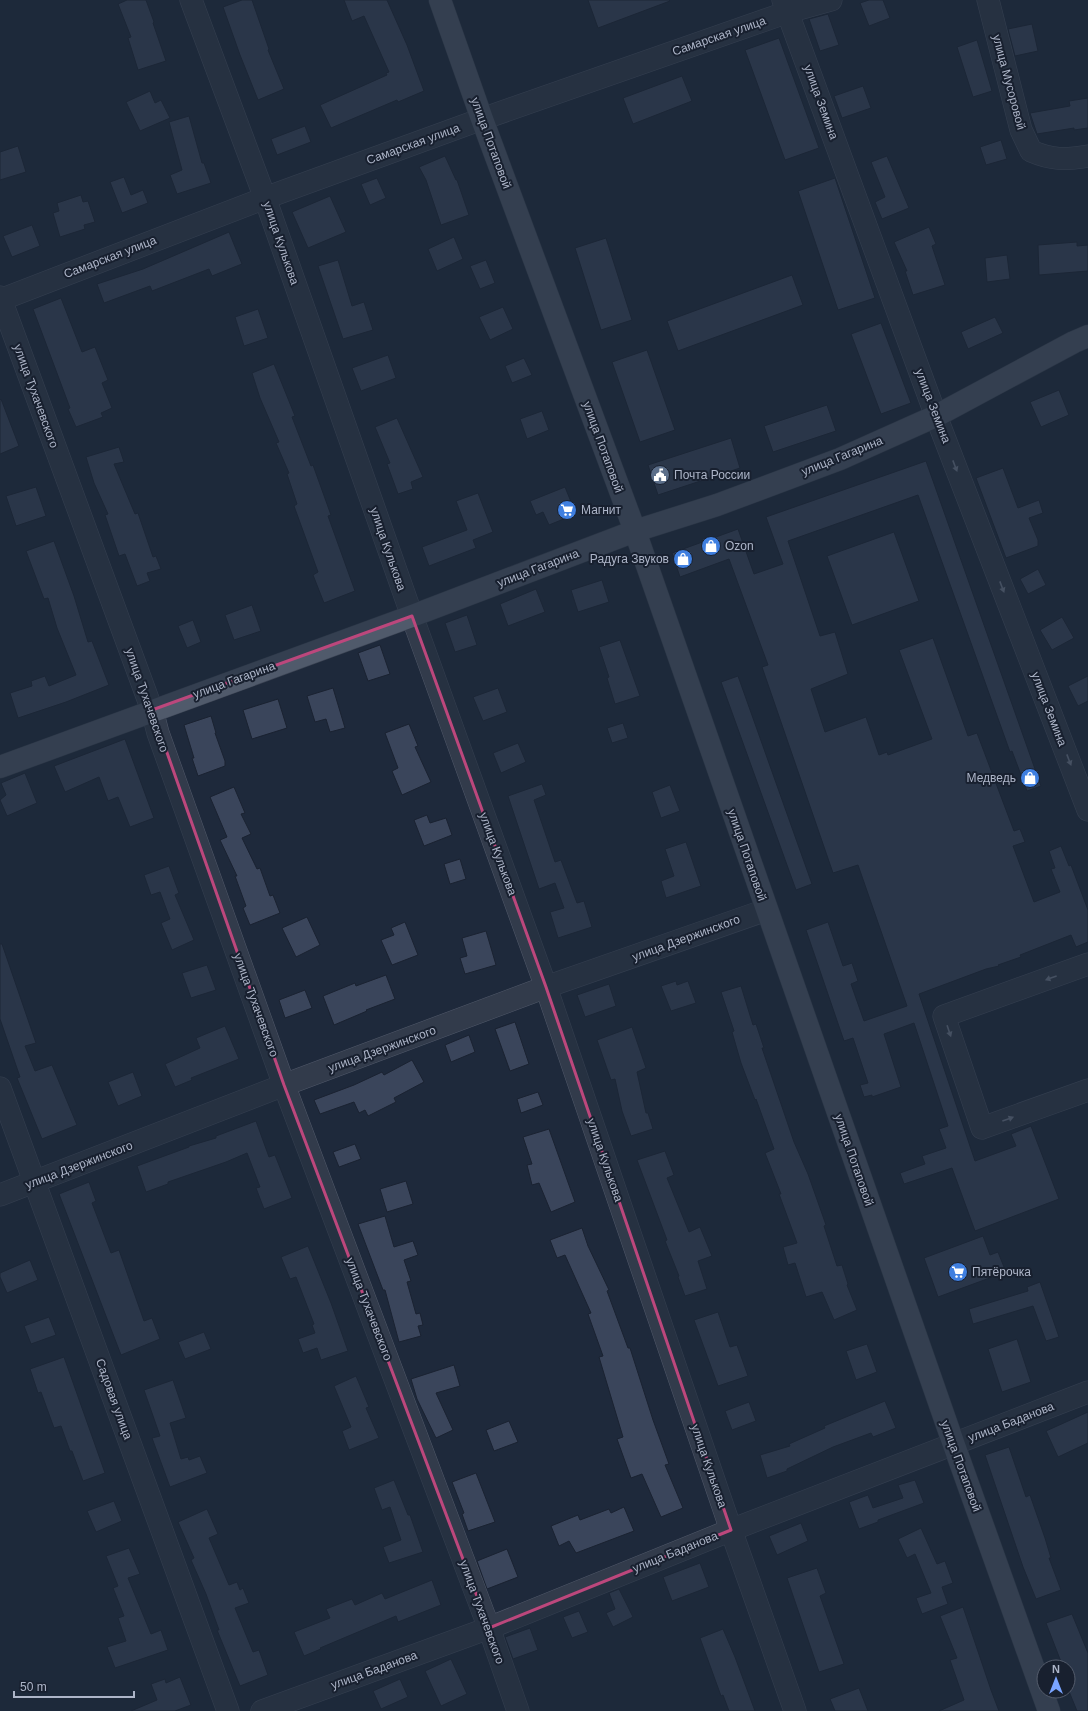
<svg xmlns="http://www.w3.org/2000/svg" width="1088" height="1711" font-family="Arial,sans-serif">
	<rect width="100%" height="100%" fill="#1e293b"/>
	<path fill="#3a455b" stroke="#1a2231" d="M127,0H146L154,22L153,23L166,61L138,70L128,38L131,37L118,4Z
		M242,0H252L269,49L268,50L284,89L258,100L240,55L223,7Z
		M344,0H387L407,45L424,91L398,102L397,100L331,128L320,105L387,75L386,73L389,72L364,16L352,21Z
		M588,0H669L670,1L598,28Z
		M869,0H883L890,18L869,26L860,3Z
		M828,14L839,45L820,51L809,19Z
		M1032,24L1038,51L1015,56L1008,29Z
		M779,38L819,148L785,160L745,50Z
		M977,40L992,91L973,97L957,47Z
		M682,76L692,101L633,124L623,98Z
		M863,86L871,108L842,118L834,96Z
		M150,91L155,103L161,100L170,118L140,131L126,102Z
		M1088,98V128L1074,130V128L1037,134L1030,113L1070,106L1069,101Z
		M189,116L202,163H204L211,183L177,194L170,175L182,170L169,122Z
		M305,126L311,142L277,155L271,139Z
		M1001,140L1007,159L986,165L980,147Z
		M18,146L26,172L0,180V152Z
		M445,156L456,180H457L469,215L441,225L426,180L419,167Z
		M887,156L909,208L882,219L875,202L885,197L871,162Z
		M124,177L131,195L143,190L148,203L122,213L110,182Z
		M377,178L386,198L370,205L361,184Z
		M835,178L875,298L838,310L798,191Z
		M81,195L83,202L88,201L95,222L84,225L85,229L60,237L53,213L59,211L57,203Z
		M330,196L346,232L308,248L292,212Z
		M32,225L40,246L12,257L3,236Z
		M929,227L936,244L932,246L945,285L913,295L905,271H907L894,242Z
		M229,232L242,264L212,276L209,269L152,291L150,286L104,303L97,284L143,269Z
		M454,237L463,259L437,271L428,249Z
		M606,238L632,320L601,330L575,248Z
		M1077,242V246L1088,245V271L1039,275L1038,245Z
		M1007,255L1010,279L987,282L985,258Z
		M338,260L352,306L364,302L373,330L343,339L318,266Z
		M486,260L495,283L480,289L470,266Z
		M792,275L803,305L678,351L667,321Z
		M61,298L82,352L95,347L108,380L102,383L112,408L101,413L103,417L76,427L68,409L70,408L33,309Z
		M503,307L513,329L490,340L479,317Z
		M258,309L268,338L244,346L235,317Z
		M995,317L1003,333L968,349L961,332Z
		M881,323L911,403L881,414L851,334Z
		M647,350L675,430L640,442L612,362Z
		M388,355L396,378L361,391L352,368Z
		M524,358L532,375L512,383L505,366Z
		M274,364L295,416L292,417L311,466L313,465L331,515L328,516L355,591L324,603L313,575L318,572L294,506L297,504L287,474L289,473L276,443L279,442L260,398L252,373Z
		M1059,390L1069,415L1041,427L1030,402Z
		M1,399L19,446L0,454V400Z
		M827,405L836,431L773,452L764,426Z
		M542,411L549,430L527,439L520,419Z
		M397,418L423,477L411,482L413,489L398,494L387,464L390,463L375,427Z
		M731,438L740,468L658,495L648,465Z
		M119,447L124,462L114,464L135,514L138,513L153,557L156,556L161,569L147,573L150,581L137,586L125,554L119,556L105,515L108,514L94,483L86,457Z
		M926,461L1041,786L1027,791L1012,751L1010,752L918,495L788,541L820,636L835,632L848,674L811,689L825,732L866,717L879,755L887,752L888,755L932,739L899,650L933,638L968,736L977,733L1014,831L1020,829L1025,842L1013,846L1034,902L1060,892L1051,869L1055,868L1049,851L1061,846L1069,866L1071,865L1088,910V942L1076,947L1071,935L1020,955L1021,957L998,965L999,966L986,969L919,994L975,1161L1016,1146L1011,1134L1031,1126L1059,1199L975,1231L952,1168L904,1184L900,1173L925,1164L922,1156L946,1148L939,1129L948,1126L914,1023L884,1034L901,1087L872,1097V1095L864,1097L860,1085L868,1083L853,1038L844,1041L806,930L828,922L843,966L852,963L858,981L851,984L864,1021L907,1006L858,865L833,873L762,667L768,665L729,559L680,577L672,553L738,529L754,574L783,564L766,517Z
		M1003,468L1018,508L1039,500L1043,513L1029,518L1038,540V546L1006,558L976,478Z
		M36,487L46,516L16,526L6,496Z
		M565,487L576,514L549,525L543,512L536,515L530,501Z
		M478,493L493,532L473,540L476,548L429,566L422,547L467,530L456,501Z
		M894,532L919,601L852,625L827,556Z
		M54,541L74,596L88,642L92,641L109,685L66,702L18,718L10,693L32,686L31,681L45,676L49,686L76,675L57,628L48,598L44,599L26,551Z
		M1038,569L1046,585L1028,594L1020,579Z
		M602,580L609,602L578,612L571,590Z
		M536,589L545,612L508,626L500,604Z
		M252,605L261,631L234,640L225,615Z
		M467,615L477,645L455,652L445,623Z
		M1062,617L1074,638L1052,650L1040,630Z
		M193,620L201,642L187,648L178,626Z
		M620,640L640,696L615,704L607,678L609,677L599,647Z
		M380,645L390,674L368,681L358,653Z
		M738,676L812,884L796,890L721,682Z
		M1088,676V701L1078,706L1068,686Z
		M333,688L345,728L330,732L326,719L315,722L307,696Z
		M498,688L507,712L483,721L473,697Z
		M278,699L287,728L252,739L243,710Z
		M211,716L216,733H215L225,761V766L198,776L192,758H194L184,725Z
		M623,723L628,738L612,743L607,728Z
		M409,724L418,746L415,747L431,782L402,795L392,771L398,768L385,733Z
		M125,739L154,818L130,827L118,797L108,801L99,777L65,792L54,766Z
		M518,743L526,762L501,773L493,753Z
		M25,773L37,803L7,816L0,800L6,795L1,783Z
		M542,784L546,795L534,800L555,862L561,860L577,903L584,901L592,927L558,938L550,912L564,908L555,883L539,889L508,796Z
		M670,785L680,811L661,818L652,792Z
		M234,787L245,813L241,814L251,834L242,838L257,869L260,868L270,896L273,895L280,913L250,925L243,908L246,906L235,876H237L220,840L227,837L210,797Z
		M427,815L430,823L446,818L452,835L424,846L414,820Z
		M686,842L701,886L666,898L661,881L674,876L665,849Z
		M460,859L466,879L450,884L444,864Z
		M169,866L179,893L175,895L194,940L172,950L161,923L170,919L160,892L151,895L144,875Z
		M307,917L320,945L296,957L282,928Z
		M405,922L418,955L392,965L381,940L394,935L391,928Z
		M486,931L496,965L465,974L460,958L467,956L462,938Z
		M0,944H2L36,1043L25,1046L35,1071L52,1065L77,1125L42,1139L17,1078L20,1077L0,1019Z
		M207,965L216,990L191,998L182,973Z
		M386,975L395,999L366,1010L367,1011L334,1025L323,996L355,983L356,986Z
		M676,981L677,985L688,981L696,1003L671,1011L661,986Z
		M609,984L616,1006L585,1017L577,995Z
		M741,986L753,1025L756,1024L764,1048H762L794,1142L808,1174L826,1225L824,1226L837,1266L842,1265L848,1284L847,1285L857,1310L834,1320L822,1292L806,1297L795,1263L788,1265L783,1247L797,1243L779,1194H781L765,1153L774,1149L756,1099L755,1100L741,1063L732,1032L734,1031L721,992Z
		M305,990L312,1008L285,1018L279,1000Z
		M515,1022L529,1064L510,1071L495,1029Z
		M225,1026L239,1059L191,1078L192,1080L175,1087L165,1064L200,1048L196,1038Z
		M632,1027L646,1068L637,1072L646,1113H648L653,1129L631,1136L622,1111L615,1079L611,1080L597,1040Z
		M469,1035L475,1052L451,1062L445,1045Z
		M412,1060L424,1082L394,1098L396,1102L368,1116L365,1110L359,1113L354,1102L320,1114L314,1100L354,1085L382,1072L384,1075Z
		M133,1072L142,1096L118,1106L108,1082Z
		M538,1092L543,1105L521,1113L517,1099Z
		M256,1121L269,1157L275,1155L292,1198L264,1209L256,1188L260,1187L247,1153L226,1162L168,1182V1184L146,1192L137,1166L189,1147V1146L216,1138V1136Z
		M549,1129L575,1202L551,1212L539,1183L532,1185L527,1165L532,1164L523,1137Z
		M355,1144L361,1159L339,1167L333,1152Z
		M665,1151L674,1175L667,1178L689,1232L700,1227L712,1256L698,1261L707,1289L685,1296L678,1277L679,1276L665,1241L667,1240L637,1160Z
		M406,1181L413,1204L387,1212L380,1189Z
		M89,1182L96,1201L92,1203L111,1253L119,1250L144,1321L152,1318L160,1339L121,1355L59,1194Z
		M385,1216L394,1247L413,1241L418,1255L404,1260L411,1281L407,1282L416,1314L420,1313L423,1325L418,1326L421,1336L399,1342L385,1290H383L358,1224Z
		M582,1228L588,1246L609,1290L607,1291L628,1348H630L653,1420L669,1464L665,1465L683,1508L661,1517L642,1474L631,1478L617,1439L623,1437L599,1357L603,1356L588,1314L591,1313L565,1255L557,1258L550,1240Z
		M983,1236L990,1255L998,1252L1006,1272L938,1297L924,1258Z
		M308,1246L331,1303L348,1351L321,1360L317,1348L303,1353L298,1339L315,1333L312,1325L314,1324L296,1277L290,1279L281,1257Z
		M30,1260L38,1280L7,1293L0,1277V1273Z
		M1040,1282L1059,1337L1046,1341L1033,1306L973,1324L969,1309L1028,1291L1027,1287Z
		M718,1312L730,1347L737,1345L748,1376L718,1386L694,1320Z
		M49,1317L56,1335L31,1344L24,1326Z
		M204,1332L211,1349L185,1359L178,1342Z
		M1017,1339L1031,1382L1002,1392L988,1349Z
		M867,1344L877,1372L856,1380L846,1351Z
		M64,1357L105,1473L83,1481L72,1451H70L61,1426L54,1428L41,1392L38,1393L30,1369Z
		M454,1365L460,1386L436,1393L453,1430L436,1438L417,1399L411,1379Z
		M356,1376L369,1407L366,1408L379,1438L349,1450L342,1431L351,1427L334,1386Z
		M173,1380L186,1418L170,1423L181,1459L188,1457L189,1460L200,1456L207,1473L170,1487L152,1438L160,1436L144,1390Z
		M885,1401L896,1428L873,1437L871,1433L833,1447L787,1469V1471L767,1478L760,1455L790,1446L789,1444L825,1428L824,1426Z
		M749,1402L756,1421L732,1430L725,1411Z
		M1088,1412V1443L1058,1457L1046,1431Z
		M509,1421L518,1442L494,1451L486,1430Z
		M1009,1447L1026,1497L1030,1495L1045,1538L1051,1558H1049L1061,1590L1036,1599L1023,1567L985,1455Z
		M476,1473L495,1522L468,1531L462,1514L464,1513L452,1482Z
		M394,1480L408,1515H410L423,1552L389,1563L383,1547L401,1540L390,1507L382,1510L374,1488Z
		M915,1480L924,1503L878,1520V1522L859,1529L849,1502L868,1495L873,1508L903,1498L898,1485Z
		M114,1501L122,1521L96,1532L87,1511Z
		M624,1507L634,1531L576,1553L569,1541L559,1546L551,1526L578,1515L580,1520L609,1509L611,1513Z
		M207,1509L218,1534L209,1538L229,1585L237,1582L240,1590L243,1588L249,1603L235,1608L253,1652L259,1650L268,1675L240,1686L217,1630H219L206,1594L191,1560L194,1558L178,1522Z
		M801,1523L808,1541L777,1555L769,1536Z
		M921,1528L937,1564L945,1561L953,1583L942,1587L948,1604L922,1614L916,1598L931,1593L915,1554L907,1558L898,1539Z
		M129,1548L140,1574L128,1578L151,1634L161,1630L168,1650L115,1668L107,1647L126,1641L118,1618L124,1616L113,1588L118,1586L106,1556Z
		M507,1549L518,1577L487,1589L477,1561Z
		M700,1563L709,1587L672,1601L663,1577Z
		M817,1568L826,1593L820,1596L844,1664L819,1672L787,1578Z
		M432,1580L441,1605L398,1622L396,1616L320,1648L321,1649L304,1656L294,1632L330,1618L326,1609L352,1599L355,1605L382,1593L385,1599Z
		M619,1589L633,1617L613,1627L606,1613L615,1609L609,1593Z
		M963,1607L991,1690L999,1711H939L964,1700L950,1660L957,1658L940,1616Z
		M579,1611L588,1632L572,1638L563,1617Z
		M1072,1614L1088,1653V1711H1077L1068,1689V1667H1063L1046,1623Z
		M530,1628L538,1650L513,1659L505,1637Z
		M723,1629L735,1657L755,1711H729L723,1695L721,1696L700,1638Z
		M451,1659L467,1694L441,1706L425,1671Z
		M180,1677L191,1705L175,1711H131L157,1700L151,1684L165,1679L166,1683Z
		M400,1679L408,1697L381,1709L373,1691Z
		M859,1688L868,1711H835L830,1699Z"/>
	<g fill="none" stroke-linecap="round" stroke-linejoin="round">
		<defs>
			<path id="minor" d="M191,0L265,198L412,616L546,987L731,1530L795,1711
				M783,0L936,416L1088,810
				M988,0L1021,130L1031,151C1052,160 1065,160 1088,156
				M0,297L152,710L158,733L284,1085L489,1628L518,1711
				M0,300L265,198L482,119L788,12L831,0
				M1088,964L944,1016L982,1128L1088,1090
				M0,1088L228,1711
				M0,1195L284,1085L546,987L766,910
				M262,1711L489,1628L731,1530L1088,1392"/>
			<path id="major" d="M440,0L482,119L635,531L954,1445L1049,1711
				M0,767L412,616L635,531L717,505L840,459L936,416L1074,342L1088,336"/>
		</defs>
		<use href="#minor" stroke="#505869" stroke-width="23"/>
		<use href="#major" stroke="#3c4454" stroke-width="23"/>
		<use href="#minor" stroke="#323b4b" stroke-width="22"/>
		<use href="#major" stroke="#505a6b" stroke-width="22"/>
	</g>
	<defs><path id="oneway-solid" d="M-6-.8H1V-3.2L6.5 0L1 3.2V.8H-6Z"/></defs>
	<g fill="#767e90">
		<use href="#oneway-solid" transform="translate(955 466) rotate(69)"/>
		<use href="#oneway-solid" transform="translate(1002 587) rotate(69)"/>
		<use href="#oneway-solid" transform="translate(1069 760) rotate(69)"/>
		<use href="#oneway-solid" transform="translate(1051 978) rotate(160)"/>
		<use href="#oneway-solid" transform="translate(949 1031) rotate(71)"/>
		<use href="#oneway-solid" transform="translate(1008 1119) rotate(-20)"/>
	</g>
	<path d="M0 0H1088V1711H0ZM412,616L546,987L731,1530L489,1628L284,1085L152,710Z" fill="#1e293b" fill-opacity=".55" fill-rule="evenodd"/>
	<path fill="none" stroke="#bc477c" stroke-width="3" stroke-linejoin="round" d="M412,616L546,987L731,1530L489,1628L284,1085L152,710Z"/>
	<defs>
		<symbol id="civic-disc" viewBox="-11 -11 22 22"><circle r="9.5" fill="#5c6f8a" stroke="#18202f"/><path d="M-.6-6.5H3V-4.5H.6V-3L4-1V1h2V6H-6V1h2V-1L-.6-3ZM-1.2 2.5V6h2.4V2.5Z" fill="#fff"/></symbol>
		<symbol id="supermarket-disc" viewBox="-11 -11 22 22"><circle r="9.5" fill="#3f7fe0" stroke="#18202f"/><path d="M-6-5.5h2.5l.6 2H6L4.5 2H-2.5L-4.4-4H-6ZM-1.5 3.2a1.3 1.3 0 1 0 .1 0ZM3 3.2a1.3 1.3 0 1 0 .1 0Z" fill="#fff"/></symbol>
		<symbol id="shop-disc" viewBox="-11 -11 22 22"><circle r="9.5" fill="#3f7fe0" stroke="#18202f"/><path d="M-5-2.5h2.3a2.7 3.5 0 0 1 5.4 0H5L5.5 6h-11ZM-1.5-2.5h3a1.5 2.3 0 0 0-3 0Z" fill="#fff"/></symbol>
	</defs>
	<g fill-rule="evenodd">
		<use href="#civic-disc" x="649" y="464" width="22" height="22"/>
		<use href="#supermarket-disc" x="556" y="499" width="22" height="22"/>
		<use href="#shop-disc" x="700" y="535" width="22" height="22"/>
		<use href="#shop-disc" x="672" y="548" width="22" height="22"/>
		<use href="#shop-disc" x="1019" y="767" width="22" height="22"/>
		<use href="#supermarket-disc" x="947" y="1261" width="22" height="22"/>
	</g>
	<g text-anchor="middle" stroke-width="4" stroke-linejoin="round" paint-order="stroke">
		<g font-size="12" fill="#adb5c8" stroke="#18202f">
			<text transform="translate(719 36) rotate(-19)" y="4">Самарская улица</text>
			<text transform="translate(1009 82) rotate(75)" y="4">улица Мусоровой</text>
			<text transform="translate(821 102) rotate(70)" y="4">улица Земина</text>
			<text transform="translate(491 143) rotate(70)" y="4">улица Потаповой</text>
			<text transform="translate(413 144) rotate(-20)" y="4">Самарская улица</text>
			<text transform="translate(281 243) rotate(71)" y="4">улица Кулькова</text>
			<text transform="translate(110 257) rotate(-21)" y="4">Самарская улица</text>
			<text transform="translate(36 396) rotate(70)" y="4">улица Тухачевского</text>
			<text transform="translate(933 406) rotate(69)" y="4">улица Земина</text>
			<text transform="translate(603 447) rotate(70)" y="4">улица Потаповой</text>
			<text transform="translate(842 456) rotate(-22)" y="4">улица Гагарина</text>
			<text transform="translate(388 549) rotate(71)" y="4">улица Кулькова</text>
			<text transform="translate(538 568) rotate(-21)" y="4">улица Гагарина</text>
			<text transform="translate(234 680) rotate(-20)" y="4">улица Гагарина</text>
			<text transform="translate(147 700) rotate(71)" y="4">улица Тухачевского</text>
			<text transform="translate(1049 709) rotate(69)" y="4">улица Земина</text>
			<text transform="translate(498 854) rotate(70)" y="4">улица Кулькова</text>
			<text transform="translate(747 855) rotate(71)" y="4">улица Потаповой</text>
			<text transform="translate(686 938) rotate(-20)" y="4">улица Дзержинского</text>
			<text transform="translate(256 1005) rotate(70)" y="4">улица Тухачевского</text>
			<text transform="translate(382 1049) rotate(-20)" y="4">улица Дзержинского</text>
			<text transform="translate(605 1160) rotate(71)" y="4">улица Кулькова</text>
			<text transform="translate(854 1160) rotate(71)" y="4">улица Потаповой</text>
			<text transform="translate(79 1165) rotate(-21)" y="4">улица Дзержинского</text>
			<text transform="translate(369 1309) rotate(69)" y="4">улица Тухачевского</text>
			<text transform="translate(114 1399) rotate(70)" y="4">Садовая улица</text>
			<text transform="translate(1011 1422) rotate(-21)" y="4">улица Баданова</text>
			<text transform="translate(709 1466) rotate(71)" y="4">улица Кулькова</text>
			<text transform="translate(961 1466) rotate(70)" y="4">улица Потаповой</text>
			<text transform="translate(675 1552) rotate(-22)" y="4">улица Баданова</text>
			<text transform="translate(482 1612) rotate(70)" y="4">улица Тухачевского</text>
			<text transform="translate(374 1670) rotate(-20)" y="4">улица Баданова</text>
		</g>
		<g font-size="12" fill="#adb5c8" stroke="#18202f" text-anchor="start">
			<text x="674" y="479">Почта России</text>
			<text x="581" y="514">Магнит</text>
			<text x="725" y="550">Ozon</text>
			<text x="669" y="563" text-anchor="end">Радуга Звуков</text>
			<text x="1016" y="782" text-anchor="end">Медведь</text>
			<text x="972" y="1276">Пятёрочка</text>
		</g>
	</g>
	<g transform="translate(1056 1679)"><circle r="19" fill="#18202f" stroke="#545c6c"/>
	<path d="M0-3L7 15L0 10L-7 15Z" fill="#7aa4ff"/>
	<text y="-6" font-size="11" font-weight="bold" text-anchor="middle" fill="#adb5c8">N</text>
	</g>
	<path d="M14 1691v6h120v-6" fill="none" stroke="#adb5c8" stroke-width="2"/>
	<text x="20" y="1691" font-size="12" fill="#adb5c8" stroke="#18202f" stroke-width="3" paint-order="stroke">50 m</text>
</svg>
